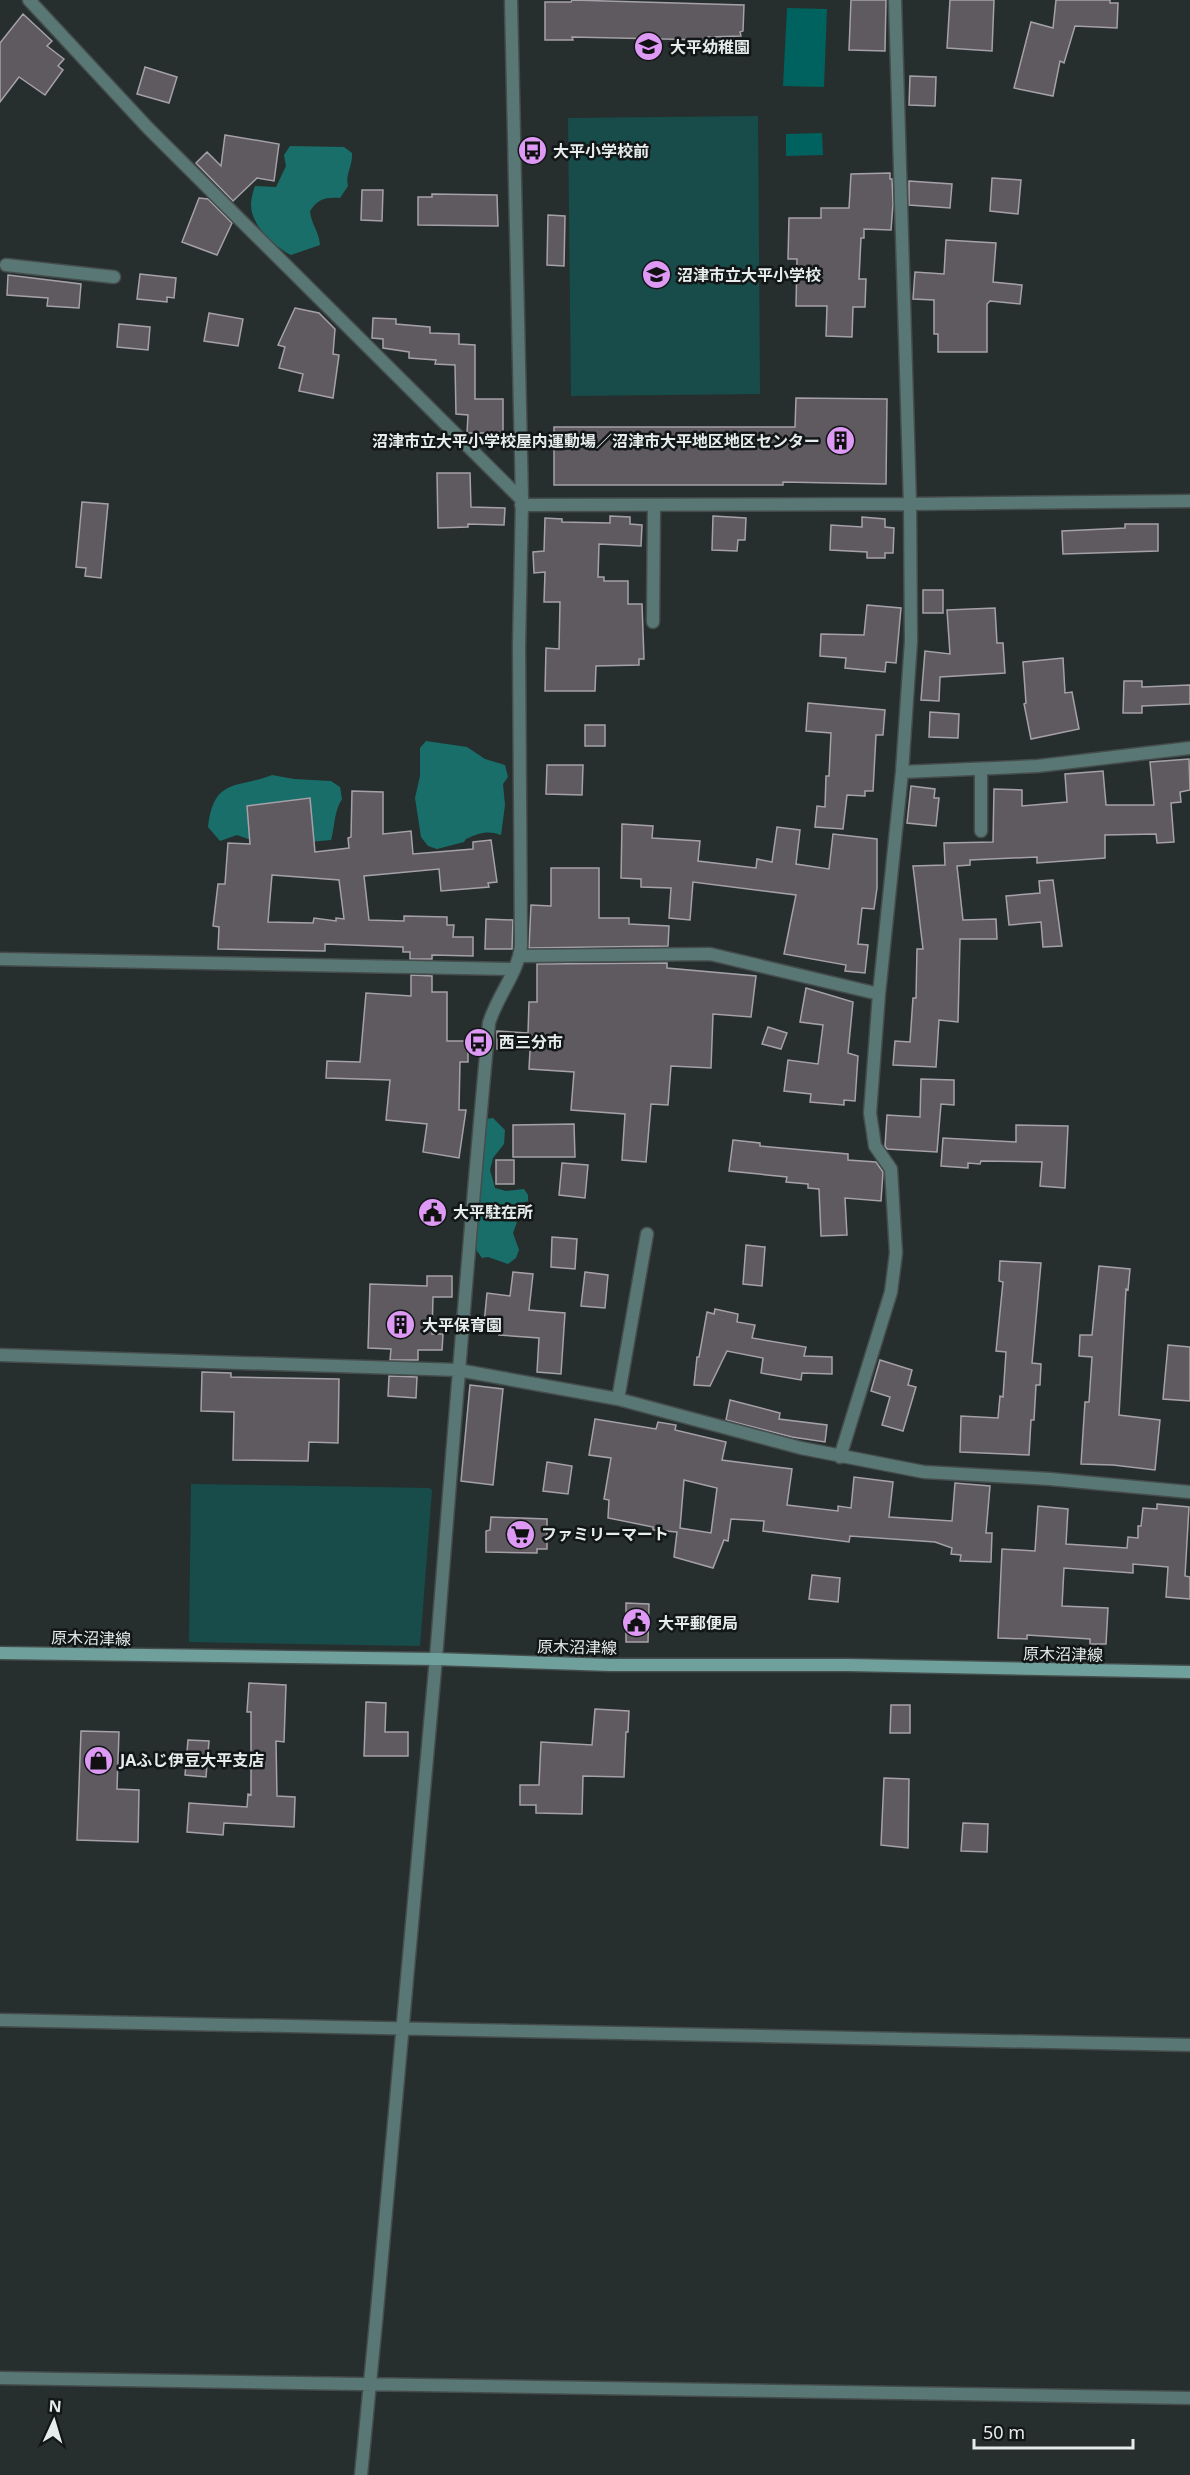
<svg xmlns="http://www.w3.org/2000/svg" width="1190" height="2475" font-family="'Noto Sans','Noto Sans JP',sans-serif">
	<rect width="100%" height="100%" fill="#262f2e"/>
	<path fill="#184c4a" d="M758,116L760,394L571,396L568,118Z
		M191,1484L429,1488L432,1490L420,1646L189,1642Z"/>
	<path fill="#196e6a" d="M290,146L344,147L352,153C353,166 345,174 348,186L340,198C325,197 318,199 310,211C311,224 319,231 320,245L291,255C274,246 251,225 251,205C251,198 253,192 255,186L276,187L286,166L284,155Z
		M426,741L467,747L485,759L505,765L508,777L503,784L505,805L501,835C488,830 479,833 466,839L464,842L437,849L428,846L421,837L415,798L420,776V748Z
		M272,775L294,779L331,781L340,787L342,799C334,811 335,826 331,840L286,844L254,841L237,835L220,841L208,827C214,777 237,789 272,775Z
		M493,1118L505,1130L504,1144L493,1158L490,1170L495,1188L506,1191L524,1189L528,1195V1201L518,1205L514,1210L517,1222L513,1233L519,1250L516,1258L508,1264L488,1257L482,1258L472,1244L483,1126L486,1119Z"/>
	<path fill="#00625e" d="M787,8L827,9L824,87L783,86Z
		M822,133L823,155L786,156V134Z"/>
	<path fill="#5e5a60" stroke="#a6a1a8" stroke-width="1.5" fill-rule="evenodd" d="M572,0L744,5L743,31L740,32L741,36L708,37V40L572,37L573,40H545V2H571Z
		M851,0H886L885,51L849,50Z
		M950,0H994L992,51L947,48Z
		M1056,0H1110V3H1118L1117,28L1075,26L1064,63L1060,61L1053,96L1014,88L1031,22L1053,28Z
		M23,14L52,41L47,46L64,59L58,66L63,70L45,95L19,77L0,102V43Z
		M145,67L177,77L169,103L137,94Z
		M910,76L936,77L935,106L909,105Z
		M225,135L279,144L274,181L257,178L233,201L196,163L207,152L221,166Z
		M890,173V179H892L893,204L891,230L864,229V238H861L859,279H866L865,307H853L852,337L826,336L827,306H796L797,259H788L789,218H821V208H849L851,174Z
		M992,178L1021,180L1018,214L990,211Z
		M909,181L952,184L950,208L909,205Z
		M362,190H383L382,221L361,220Z
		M432,194L497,195L498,226L418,225V197H432Z
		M199,198L208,199L232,223L217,255L182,242Z
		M548,215L565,216L564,266L547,265Z
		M946,240L996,243L993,282L1022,285L1020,304L990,301L987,304V352H938V334H934V300L913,299L915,272L944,274Z
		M140,274L176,278L174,298L167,297V302L137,299Z
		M8,275L81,284L79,308L47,306L48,298L7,295Z
		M295,308L319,313L335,329L333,354L339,355L333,398L299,391L303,374L279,368L285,347L278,345Z
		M209,313L243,319L238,346L204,341Z
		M373,318L396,319V324L430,327V333L459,334V344L475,345V399H503V433H467L468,415L456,414L455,365L435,364L436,360L409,358V352L383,348V339L372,338Z
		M119,324L150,327L148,350L117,347Z
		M796,398L887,399L886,484L783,482V485H554V427H795Z
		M437,473H470L471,507L505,508L504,525L468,524V527L438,528Z
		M82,502L108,504L101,578L85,576L86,568L76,567Z
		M610,516L630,517V524L642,525L641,546L599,544L598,577H604V581H628V604H642L644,659H639V665L596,666L595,691H545L546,648L559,649L560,602H544L545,572L534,573L533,552L544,551L545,518L562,519V522L610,523Z
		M713,516L746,518L745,540H738L737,551L712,550Z
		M862,517L885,519V527L894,528L893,553H885V558H867V552L830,550L831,525L862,527Z
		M1125,524H1158V551L1063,554L1062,531L1125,528Z
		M923,590H943V613H923Z
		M867,605L901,608L896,663L886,662L885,672L845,668L846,658L820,656L821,634L864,635Z
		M995,608L997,643H1003L1005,673L940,677L939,701L921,700L925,651L950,654L947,610Z
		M1063,658L1065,693L1072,692L1079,729L1031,739L1024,704L1026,703L1023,662Z
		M1124,681H1142V687L1190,685V704L1142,706V713H1123Z
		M808,703L885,710L883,735H876L873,791H865V796L847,795L843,829L815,827L817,806L825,807L826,776H829L831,733L806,731Z
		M930,712L959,714L958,738L929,737Z
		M585,725H605V746H585Z
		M1189,759L1190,790L1180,792L1181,802L1171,803L1174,842L1157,843L1156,834L1105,835V858L1037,863V857L970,860V865L957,866L963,920L996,919L997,939H960L958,1022L939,1020L936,1067L893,1065L895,1041L910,1042L913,998H916L917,949H923L913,866L945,865L944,843L993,842L994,789L1022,790V806L1067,802L1065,774L1103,771L1106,805H1154L1150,762Z
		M547,765H583L582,795L546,794Z
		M911,786L935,789L934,798H939L936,826L907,823Z
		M352,791L383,792V834L411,831L413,854L473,849V842L491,840L497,882L488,883L489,887L441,891L439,869L364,876L369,920L404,921V916L447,917V925H454L453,937H473V956L432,955V959H410V952H403V947L325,944V951L218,949L219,927L213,926L218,884H225L228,843L250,844L247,806L310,798L315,852L349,848L348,838L351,837ZM272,875L339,880L344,919L336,918V921L314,918L313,923L268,922Z
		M622,824L653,826L652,838L700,841L698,861L756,868L757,859L772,862L777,827L800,830L796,864L829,869L833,834L877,839V888L874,909L862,908L858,944L868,945L865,973L845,971L846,965L784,954L796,895L693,882L690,920L669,918L671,888L641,887V879L621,878Z
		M551,868H599V918H629V924L669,926L668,946L529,948L531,905L551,906Z
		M1053,880L1062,946L1043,947L1041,922L1009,925L1006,896L1040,893L1039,881Z
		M486,919L513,920L512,949H485Z
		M667,963V968L756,976L751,1017L713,1014L711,1068L671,1066L668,1105L651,1104L646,1162L622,1160L625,1114L571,1110L574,1072L529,1069L530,1050L497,1049V1031L528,1033L529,1002H537V964Z
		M411,975L432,976V992H447V1041H468V1062H460L459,1110H466L459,1158L423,1152L427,1124L386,1120L390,1080L326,1078L327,1061L360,1062L366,993L411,996Z
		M806,988L853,1002L848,1053L858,1056L855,1101L844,1100V1105L810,1102L811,1094L784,1091L788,1060L818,1064L823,1025L800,1022Z
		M768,1027L787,1033L781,1049L762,1044Z
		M921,1079L954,1080V1105L941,1104L937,1152L887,1149L885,1146L887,1115L920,1117Z
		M574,1124L575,1157H513V1125Z
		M1016,1125L1068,1126L1065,1188L1040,1186L1042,1162L981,1161L980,1164L968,1163V1168L941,1166L943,1138L1016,1142Z
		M733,1140L760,1143V1146L848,1154V1160L876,1162L883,1172L881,1201L845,1198L847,1235L821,1236L819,1189L808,1188V1184L786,1182L787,1177L729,1171Z
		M496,1160H514V1184H496Z
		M562,1163L588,1165L585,1198L559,1195Z
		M552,1237L577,1239L575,1269L551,1267Z
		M746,1245L765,1247L762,1286L743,1284Z
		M1000,1261L1041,1263L1032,1363L1041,1364L1040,1385H1036L1034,1420H1031L1029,1455L960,1452L961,1416L998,1418L1000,1396L1003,1397L1006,1352L996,1351L1003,1282L999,1281Z
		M1099,1266L1130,1269L1128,1290L1126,1289L1119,1415L1160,1420L1155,1470L1113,1465L1081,1464L1085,1402H1089L1092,1357L1079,1356L1080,1335H1092Z
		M513,1272L533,1274L529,1310L565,1313L561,1374L537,1372L539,1338L499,1335L500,1326L484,1324L487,1293L510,1296Z
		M585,1272L608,1275L605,1308L581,1306Z
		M427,1276H452V1297H433L432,1334H443L442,1350H418V1360H390L391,1349L368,1348L370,1284L427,1286Z
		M715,1309L738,1314L737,1322L755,1325L752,1338L806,1347L804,1356L832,1357V1374L802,1373L801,1380L761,1373L763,1358L727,1351L710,1386L694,1385L697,1357H699L707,1312L714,1314Z
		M1168,1345L1190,1347V1401L1163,1399Z
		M880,1360L912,1370L908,1385L916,1387L903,1431L882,1425L890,1397L871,1391Z
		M202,1372L231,1373V1377L339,1379L338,1443L309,1442L308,1461L233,1460L234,1412L201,1411Z
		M389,1376L417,1377L416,1398L388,1396Z
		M470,1385L503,1389L493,1485L461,1481Z
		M730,1400L780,1413L779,1419L827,1425L825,1442L792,1437L726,1420Z
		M595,1419L656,1429L658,1422L676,1425L675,1430L726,1442L722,1460L792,1469L787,1505L838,1511V1506L851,1508L854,1477L893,1482L889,1517L952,1521L955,1483L990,1486L986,1533H992L991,1562L960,1561L961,1555L951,1554L952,1548L935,1542L850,1536L849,1542L763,1531L764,1521L731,1519L728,1541L724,1540L713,1568L674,1557L677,1532L653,1530V1527L608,1518L609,1500L604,1499L611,1458L589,1455ZM684,1480L717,1488L711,1533L680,1528Z
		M547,1462L572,1466L568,1494L543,1491Z
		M1157,1504L1189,1507L1185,1576L1190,1577V1599L1166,1597L1168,1567L1133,1564V1573L1064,1568L1062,1606L1108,1608L1106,1644H1090V1639L1027,1635V1639L998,1638L1002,1549L1035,1551L1038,1506L1068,1509L1066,1544L1127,1548L1128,1537L1138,1538V1526H1141L1143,1508L1157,1509Z
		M491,1517L547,1519V1549H537V1553L486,1552V1531L490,1530Z
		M812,1575L840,1578L838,1602L809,1599Z
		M626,1603L649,1604L648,1642H626Z
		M249,1683L286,1685L284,1742L276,1741L277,1796L295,1797L294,1827L224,1823L223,1835L187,1832L189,1803L247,1807L248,1794L251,1795V1712H247Z
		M366,1702L386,1703L385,1732H408V1756H364Z
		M891,1705H910V1733H890Z
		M595,1709L629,1711L628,1732H626L624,1777L583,1776L582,1814L536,1813V1805H520V1785H539L541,1742L592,1745Z
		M81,1731L119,1732L117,1789L139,1790L138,1842L77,1840Z
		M188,1740L209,1741L206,1777L185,1775Z
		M884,1778L909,1779L908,1848L881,1845Z
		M963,1823L988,1824L987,1852L961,1851Z"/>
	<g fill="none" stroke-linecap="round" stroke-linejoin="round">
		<defs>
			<path id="street" d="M29,0L148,128L522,500
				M6,265L114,277
				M521,505L910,504L1190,501
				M653,622L654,505
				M981,769V831
				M902,772L1038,766L1190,748
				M520,956L710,954L879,994
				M0,959L513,969
				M0,1355L458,1370L618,1399L801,1448L924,1472L1050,1479L1190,1492
				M618,1399L647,1234
				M840,1457L891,1292L896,1253L891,1169L875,1146L870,1113L879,994L902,772L911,641L910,504L895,0
				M0,2020L1190,2045
				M0,2378L1190,2398
				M361,2475C388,2203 413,1931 436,1658C453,1446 469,1235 489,1023C497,996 518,973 521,946L519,647L522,500L511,0"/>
			<path id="secondary" d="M0,1653L436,1659L610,1665H848L1190,1672"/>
		</defs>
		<use href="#street" stroke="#454d4c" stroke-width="15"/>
		<use href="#secondary" stroke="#454d4c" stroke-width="15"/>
		<use href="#street" stroke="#597774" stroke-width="12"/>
		<use href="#secondary" stroke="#6fa09c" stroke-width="12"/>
	</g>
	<defs>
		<symbol id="school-disc" viewBox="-11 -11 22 22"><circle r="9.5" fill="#dd99f4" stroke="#121616"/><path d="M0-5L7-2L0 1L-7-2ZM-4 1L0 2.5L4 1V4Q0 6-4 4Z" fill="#111"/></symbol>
		<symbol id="bus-disc" viewBox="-11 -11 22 22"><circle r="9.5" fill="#dd99f4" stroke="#121616"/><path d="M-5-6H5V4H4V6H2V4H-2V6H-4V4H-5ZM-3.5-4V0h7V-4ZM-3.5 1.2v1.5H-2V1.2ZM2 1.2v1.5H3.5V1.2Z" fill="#111"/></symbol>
		<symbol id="building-disc" viewBox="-11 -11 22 22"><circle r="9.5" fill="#dd99f4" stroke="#121616"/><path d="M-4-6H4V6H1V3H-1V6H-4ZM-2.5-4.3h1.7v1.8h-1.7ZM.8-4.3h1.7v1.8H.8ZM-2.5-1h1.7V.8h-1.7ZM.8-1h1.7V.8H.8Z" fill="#111"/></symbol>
		<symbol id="civic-disc" viewBox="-11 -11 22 22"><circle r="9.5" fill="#dd99f4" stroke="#121616"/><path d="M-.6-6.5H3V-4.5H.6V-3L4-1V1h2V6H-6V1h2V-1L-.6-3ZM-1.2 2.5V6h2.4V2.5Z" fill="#111"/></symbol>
		<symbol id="supermarket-disc" viewBox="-11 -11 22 22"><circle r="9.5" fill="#dd99f4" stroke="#121616"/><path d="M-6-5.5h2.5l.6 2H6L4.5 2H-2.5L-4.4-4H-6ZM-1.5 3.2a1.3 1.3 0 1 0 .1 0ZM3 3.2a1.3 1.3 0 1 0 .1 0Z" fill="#111"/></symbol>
		<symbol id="shop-disc" viewBox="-11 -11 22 22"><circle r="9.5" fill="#dd99f4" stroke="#121616"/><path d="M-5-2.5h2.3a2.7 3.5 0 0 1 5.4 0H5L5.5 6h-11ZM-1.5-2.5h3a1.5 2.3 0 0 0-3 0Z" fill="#111"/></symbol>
	</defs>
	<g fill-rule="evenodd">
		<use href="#school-disc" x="632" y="30" width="33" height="33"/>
		<use href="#bus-disc" x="516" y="134" width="33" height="33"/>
		<use href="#school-disc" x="640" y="258" width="33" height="33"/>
		<use href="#building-disc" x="824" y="424" width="33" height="33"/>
		<use href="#bus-disc" x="462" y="1026" width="33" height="33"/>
		<use href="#civic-disc" x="416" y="1196" width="33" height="33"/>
		<use href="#building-disc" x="384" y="1308" width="33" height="33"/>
		<use href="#supermarket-disc" x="504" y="1518" width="33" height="33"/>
		<use href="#civic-disc" x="620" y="1606" width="33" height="33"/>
		<use href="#shop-disc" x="82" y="1744" width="33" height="33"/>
	</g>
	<g text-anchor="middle" stroke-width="5" stroke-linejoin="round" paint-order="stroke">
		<g font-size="16" font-weight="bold" fill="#e6eceb" stroke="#121616" text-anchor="start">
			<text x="670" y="53">大平幼稚園</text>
			<text x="553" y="157">大平小学校前</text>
			<text x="677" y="281">沼津市立大平小学校</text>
			<text x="820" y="447" text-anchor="end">沼津市立大平小学校屋内運動場／沼津市大平地区地区センター</text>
			<text x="499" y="1048">西三分市</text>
			<text x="453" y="1218">大平駐在所</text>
			<text x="422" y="1331">大平保育園</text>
			<text x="541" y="1540">ファミリーマート</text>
			<text x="658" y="1629">大平郵便局</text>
			<text x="120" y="1766">JAふじ伊豆大平支店</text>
		</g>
		<g font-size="16" fill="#e6eceb" stroke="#121616">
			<text transform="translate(91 1638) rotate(1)" y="6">原木沼津線</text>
			<text transform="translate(577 1647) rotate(1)" y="6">原木沼津線</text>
			<text transform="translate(1063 1654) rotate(1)" y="6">原木沼津線</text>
		</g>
	</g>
	<g transform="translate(54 2421) rotate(4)" stroke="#121616" stroke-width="4.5" paint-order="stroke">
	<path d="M0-4.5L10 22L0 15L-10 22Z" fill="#e6eceb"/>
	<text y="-9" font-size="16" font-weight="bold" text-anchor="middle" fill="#e6eceb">N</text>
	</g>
	<path d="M974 2439v9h159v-9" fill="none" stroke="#e6eceb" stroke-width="3"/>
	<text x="983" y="2439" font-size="18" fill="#e6eceb" stroke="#121616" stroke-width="4.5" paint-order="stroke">50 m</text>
</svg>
